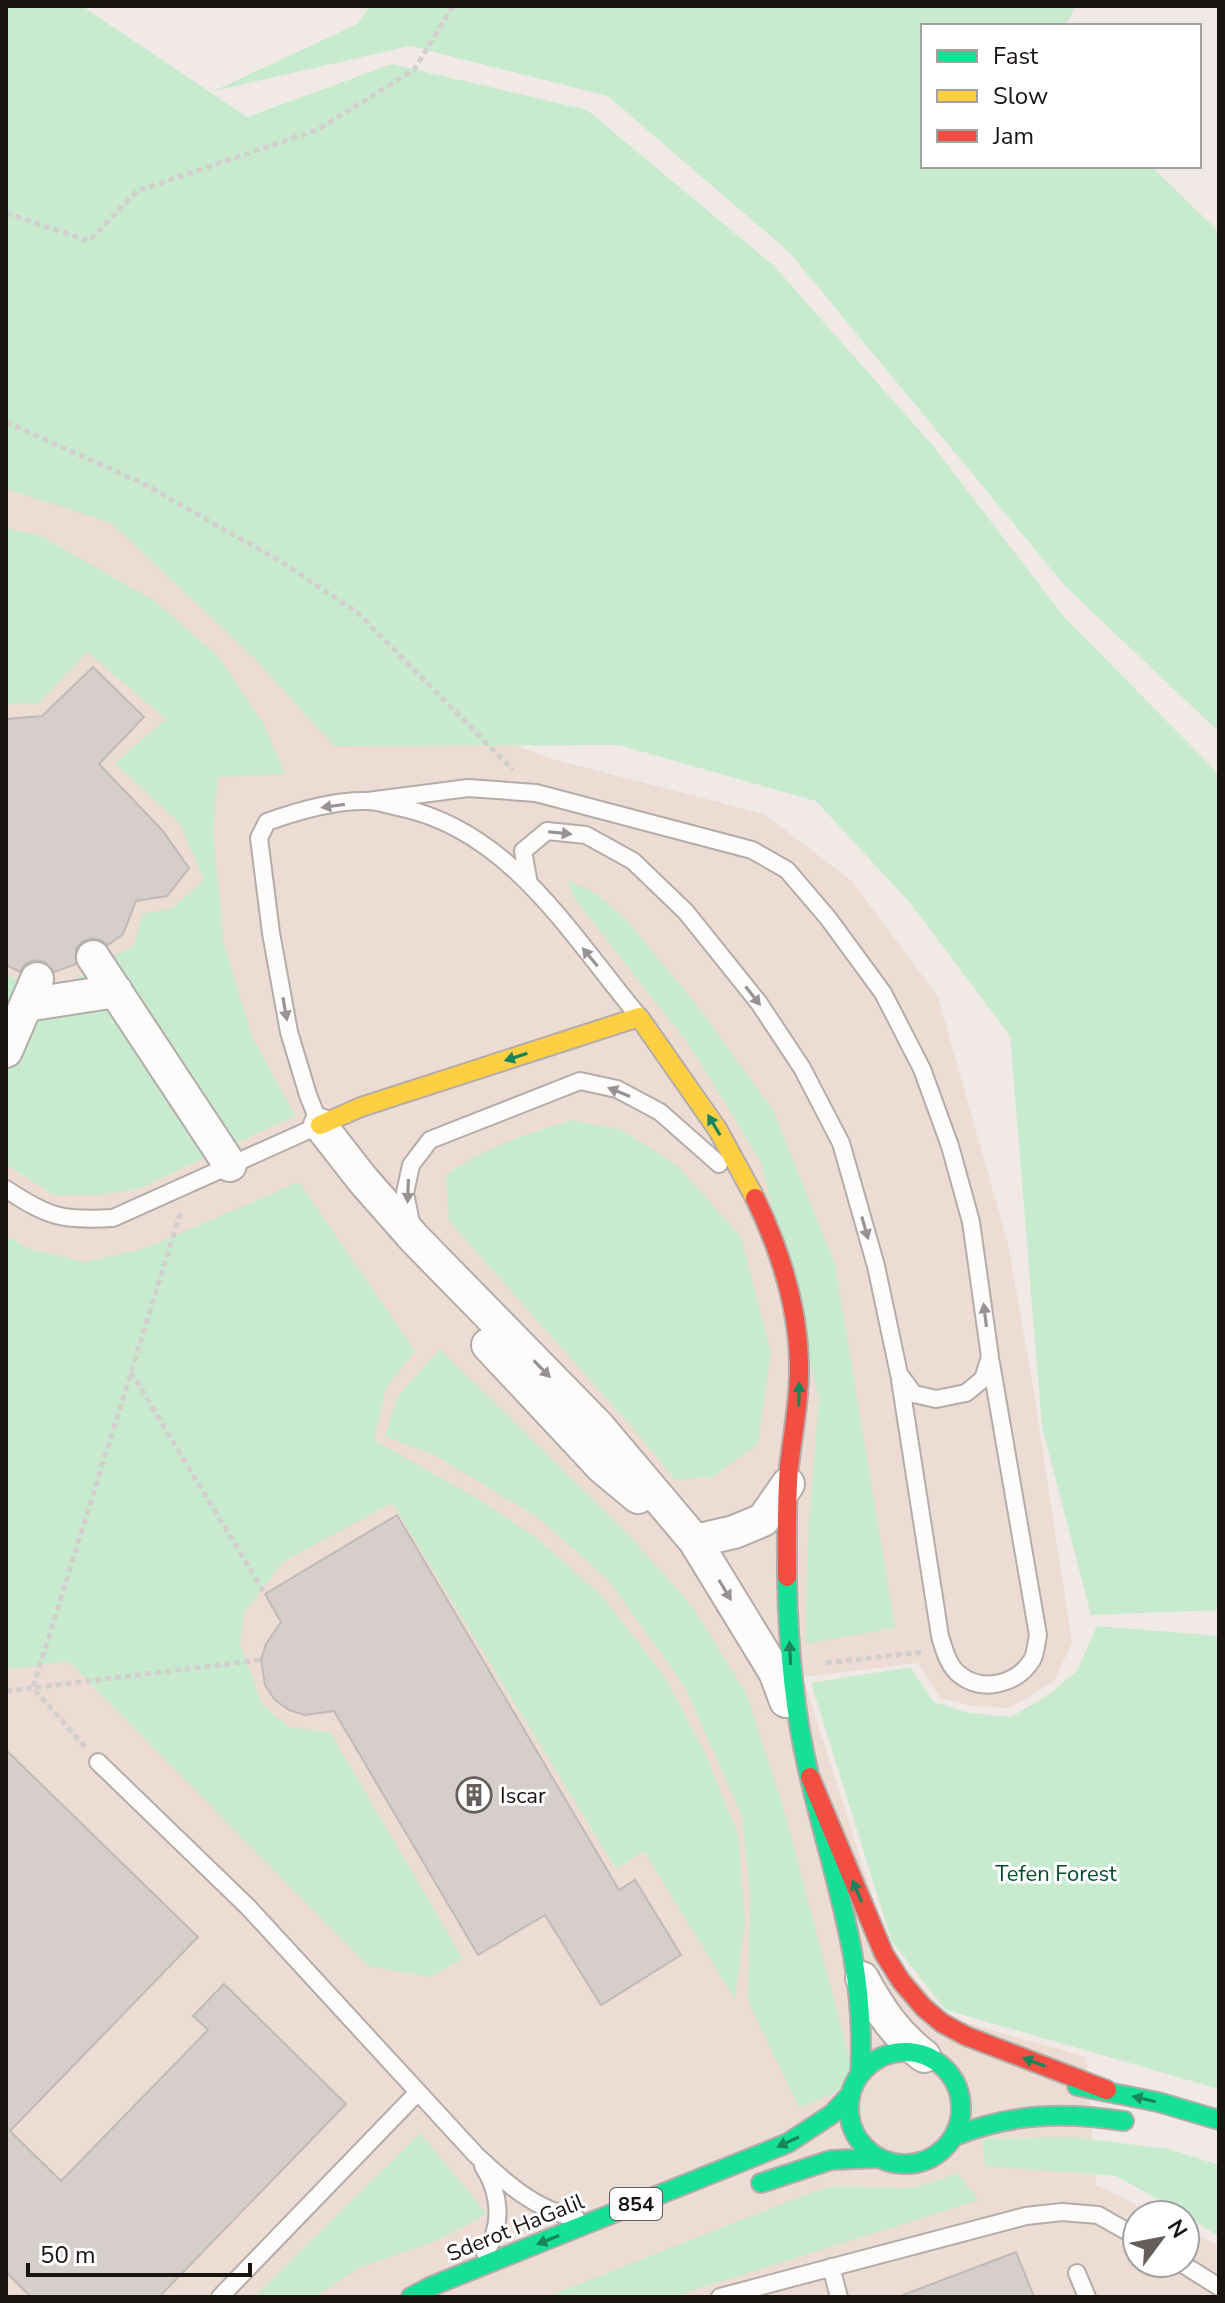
<svg xmlns="http://www.w3.org/2000/svg" width="1225" height="2303" font-family="'Nunito Sans',sans-serif">
	<rect width="100%" height="100%" fill="#f1e9e5"/>
	<path fill="#ecdcd4" d="M6,450L437,715L548,758L764,814L853,882L938,997L1008,1244L1032,1380L1072,1643L1054,1681L1010,1708L973,1706L940,1698L918,1663L803,1677L889,1949L949,2018L1086,2057L1096,2185L1157,2215H1137V2263H1185V2229L1219,2246V2297H6Z"/>
	<path fill="#c8ebd0" d="M6,6H82L247,117L392,64L587,110L774,266L935,448L1063,616L1213,768L1219,777V1610L1091,1615L1042,1427L1010,1036L911,904L816,801L619,745L334,746L252,656L111,523L6,489Z
		M370,6H1076L1065,26H923V166H1151L1219,232V732L1066,587L789,252L608,96L410,46L214,91L357,24Z
		M6,528L41,536L155,601L218,656L264,725L285,774L218,777L213,832L224,944L252,1036L295,1116L138,1189L99,1195H53L6,1164V975L51,994L134,945L142,914L172,908L204,880L180,824L115,763L166,719L87,652L39,703L6,704Z
		M569,880L597,894L626,919L699,1008L773,1110L835,1264L895,1628L805,1644L809,1520L819,1399L761,1162L689,1045L571,894Z
		M571,1120L622,1130L678,1166L741,1237L771,1352L758,1444L713,1477L675,1480L639,1435L449,1221L446,1175C483,1148 527,1134 571,1120Z
		M299,1182L415,1351L386,1388L374,1440L475,1497L537,1538L602,1596L663,1674L704,1751L738,1834L745,1922L735,2000L644,1851L616,1869L392,1503L283,1562L244,1613L240,1644L262,1704L289,1727L330,1732L463,1959L430,1977L368,1966L68,1661L6,1670V1235L27,1248L85,1262L143,1249Z
		M440,1349L629,1535L692,1606L747,1695L785,1813L856,2083L799,2108L748,2001L750,1892L742,1816L685,1687L608,1580L537,1517L436,1456L385,1436L397,1397Z
		M1097,1626L1219,1636V2089L946,2010L892,1942L811,1683L910,1667L934,1702L969,1713L1011,1717L1051,1693L1077,1671Z
		M420,2133L487,2214L438,2240L359,2268L315,2297H254Z
		M1071,2137L1169,2149L1219,2165V2237L1186,2215L1116,2176L985,2166L983,2139Z
		M957,2173L979,2200L672,2297H546L807,2194L833,2186L905,2188L927,2184Z"/>
	<path fill="#d5cecb" stroke="#c0b9b6" stroke-width="2" d="M93,667L144,717L99,764L162,830L189,868L167,896L136,901L123,934L108,945L101,940L91,938L82,942L76,948V964L54,972L45,962L34,960L25,964L20,972L6,965V719L42,716Z
		M397,1515L619,1890L635,1880L681,1955L601,2005L545,1915L478,1955L334,1711L305,1715L289,1710L275,1700L265,1685L261,1660L266,1644L281,1622L265,1594Z
		M6,1750L198,1937L10,2131L61,2181L208,2030L193,2016L224,1984L346,2104L159,2297H31L6,2272Z
		M1016,2252L1034,2297H904L903,2295Z"/>
	<g fill="none" stroke-linecap="round" stroke-linejoin="round">
		<defs>
			<path id="lane" d="M368,801L468,788L536,793L752,850L787,870L828,918L883,993L922,1069L950,1146L971,1222L990,1357L983,1379L966,1393L936,1399L914,1394L899,1374L876,1266L841,1143L802,1068L759,1003L686,912L633,861L586,835L547,831L523,851L529,884
				M6,1189C48,1217 62,1221 113,1218L320,1125L308,1095L289,1032L271,933L259,838L267,822C297,811 335,800 368,801C377,801 388,805 398,807C508,829 569,932 636,1013
				M412,1227L405,1193L411,1165L430,1140L580,1081L617,1089L660,1112L719,1164
				M900,1380L940,1636C944,1649 948,1666 960,1675C983,1693 1017,1684 1032,1660C1036,1653 1036,1644 1038,1635L991,1363
				M98,1762L248,1907L476,2155C506,2183 535,2210 576,2218
				M483,2166C501,2194 503,2226 485,2253
				M1181,2263L1219,2287
				M831,2267L839,2297
				M1077,2273L1087,2297
				M220,2297L418,2092
				M720,2297L1026,2216L1062,2212L1098,2215L1137,2237"/>
			<path id="street" d="M93,957L230,1165
				M26,1005L116,991
				M6,1051L37,979
				M320,1125L363,1180L415,1239L598,1426L695,1541L775,1672L786,1701
				M488,1345L603,1468L638,1497
				M695,1541L734,1532L763,1520L788,1484
				M862,1978C879,2009 895,2034 924,2056"/>
			<path id="fast" d="M787,1577C788,1643 793,1706 808,1770C832,1877 867,1961 860,2074
				M849 2108a56 56 0 1 1 112 0a56 56 0 1 1-112 0Z
				M1077,2086L1158,2102L1219,2120
				M955,2136C1012,2113 1064,2112 1124,2121
				M761,2183L831,2160L878,2158
				M411,2297L432,2286L788,2143L832,2114L850,2095"/>
			<path id="slow" d="M320,1125L361,1107L639,1017L718,1130L755,1198"/>
			<path id="jam" d="M755,1198C779,1248 798,1307 799,1363C800,1398 793,1432 789,1467C786,1504 787,1540 787,1577
				M810,1777L884,1954L901,1981L923,2007L942,2023L966,2036L1107,2090"/>
		</defs>
		<use href="#lane" stroke="#b3aca9" stroke-width="20"/>
		<use href="#street" stroke="#b3aca9" stroke-width="36"/>
		<use href="#fast" stroke="#b3aca9" stroke-width="22"/>
		<use href="#slow" stroke="#b3aca9" stroke-width="22"/>
		<use href="#jam" stroke="#b3aca9" stroke-width="22"/>
		<path stroke="#d2cfcd" stroke-width="5" stroke-dasharray="6 4" stroke-linecap="butt" d="M6,213L89,241L137,191L317,130L414,70L453,6
			M6,422L140,482L280,561L358,613L513,770
			M131,1372L265,1594
			M826,1663L923,1652
			M6,1691L261,1660
			M85,1747L33,1688L181,1211"/>
		<use href="#lane" stroke="#fdfcfb" stroke-width="16"/>
		<use href="#street" stroke="#fdfcfb" stroke-width="32"/>
		<use href="#fast" stroke="#16e098" stroke-width="18"/>
		<use href="#slow" stroke="#ffcf43" stroke-width="18"/>
		<use href="#jam" stroke="#f24e42" stroke-width="18"/>
	</g>
	<defs><path id="oneway-solid" d="M-6-.8H1V-3.2L6.5 0L1 3.2V.8H-6Z" transform="scale(2)"/></defs>
	<g fill="#969392">
		<use href="#oneway-solid" transform="translate(333 806) rotate(172)"/>
		<use href="#oneway-solid" transform="translate(560 833) rotate(6)"/>
		<use href="#oneway-solid" transform="translate(590 957) rotate(-129)"/>
		<use href="#oneway-solid" transform="translate(753 996) rotate(52)"/>
		<use href="#oneway-solid" transform="translate(285 1009) rotate(80)"/>
		<use href="#oneway-solid" transform="translate(619 1092) rotate(-158)"/>
		<use href="#oneway-solid" transform="translate(408 1191) rotate(92)"/>
		<use href="#oneway-solid" transform="translate(865 1228) rotate(74)"/>
		<use href="#oneway-solid" transform="translate(985 1315) rotate(-97)"/>
		<use href="#oneway-solid" transform="translate(542 1369) rotate(46)"/>
		<use href="#oneway-solid" transform="translate(725 1590) rotate(59)"/>
	</g>
	<g fill="#17845b">
		<use href="#oneway-solid" transform="translate(516 1057) rotate(162)"/>
		<use href="#oneway-solid" transform="translate(714 1125) rotate(-121)"/>
		<use href="#oneway-solid" transform="translate(799 1394) rotate(-89)"/>
		<use href="#oneway-solid" transform="translate(790 1653) rotate(-93)"/>
		<use href="#oneway-solid" transform="translate(857 1891) rotate(-112)"/>
		<use href="#oneway-solid" transform="translate(1034 2062) rotate(-159)"/>
		<use href="#oneway-solid" transform="translate(1144 2099) rotate(-167)"/>
		<use href="#oneway-solid" transform="translate(788 2142) rotate(155)"/>
		<use href="#oneway-solid" transform="translate(548 2240) rotate(158)"/>
	</g>
	<defs>
		<symbol id="building-ring" viewBox="-11 -11 22 22"><circle r="9.5" fill="#fff" stroke="#655e5b" stroke-width="1.5"/><path d="M-4-6H4V6H1V3H-1V6H-4ZM-2.5-4.3h1.7v1.8h-1.7ZM.8-4.3h1.7v1.8H.8ZM-2.5-1h1.7V.8h-1.7ZM.8-1h1.7V.8H.8Z" fill="#655e5b"/></symbol>
	</defs>
	<g fill-rule="evenodd">
		<use href="#building-ring" x="454" y="1775" width="40" height="40"/>
	</g>
	<g text-anchor="middle" stroke-width="6" stroke-linejoin="round" paint-order="stroke">
		<rect fill="#fff" stroke="#5e5a58" stroke-width="2" x="610" y="2188" width="52" height="32" rx="6"/>
		<g font-size="20" font-weight="bold" fill="#191311">
			<text x="636" y="2211">854</text>
		</g>
		<g font-size="22" fill="#191311" stroke="#fff" text-anchor="start">
			<text x="500" y="1803">Iscar</text>
		</g>
		<g font-size="22" fill="#014d2b" stroke="#fff">
			<text x="1056" y="1881">Tefen Forest</text>
		</g>
		<g font-size="22" fill="#191311" stroke="#fff">
			<text transform="translate(515 2227) rotate(-22)" y="8">Sderot HaGalil</text>
		</g>
	</g>
	<rect width="1225" height="2303" fill="none" stroke="#191311" stroke-width="16"/>
	<rect x="921" y="24" width="280" height="144" fill="#ffffff" stroke="#a3a1a0" stroke-width="2"/>
	<rect x="937" y="50" width="40" height="12" fill="#16e098" stroke="#a3a1a0" stroke-width="2"/>
	<text x="993" y="64" font-size="24" fill="#191311">Fast</text>
	<rect x="937" y="90" width="40" height="12" fill="#ffcf43" stroke="#a3a1a0" stroke-width="2"/>
	<text x="993" y="104" font-size="24" fill="#191311">Slow</text>
	<rect x="937" y="130" width="40" height="12" fill="#f24e42" stroke="#a3a1a0" stroke-width="2"/>
	<text x="993" y="144" font-size="24" fill="#191311">Jam</text>
	<g transform="translate(1161 2239) rotate(58)"><circle r="38" fill="#ffffff" stroke="#a3a1a0" stroke-width="2"/>
	<path d="M0-6L14 30L0 20L-14 30Z" fill="#655e5b"/>
	<text y="-12" font-size="22" font-weight="bold" text-anchor="middle" fill="#191311">N</text>
	</g>
	<path d="M28 2263v12h222v-12" fill="none" stroke="#191311" stroke-width="4"/>
	<text x="40" y="2263" font-size="24" fill="#191311" stroke="#ffffff" stroke-width="6" paint-order="stroke">50 m</text>
</svg>
